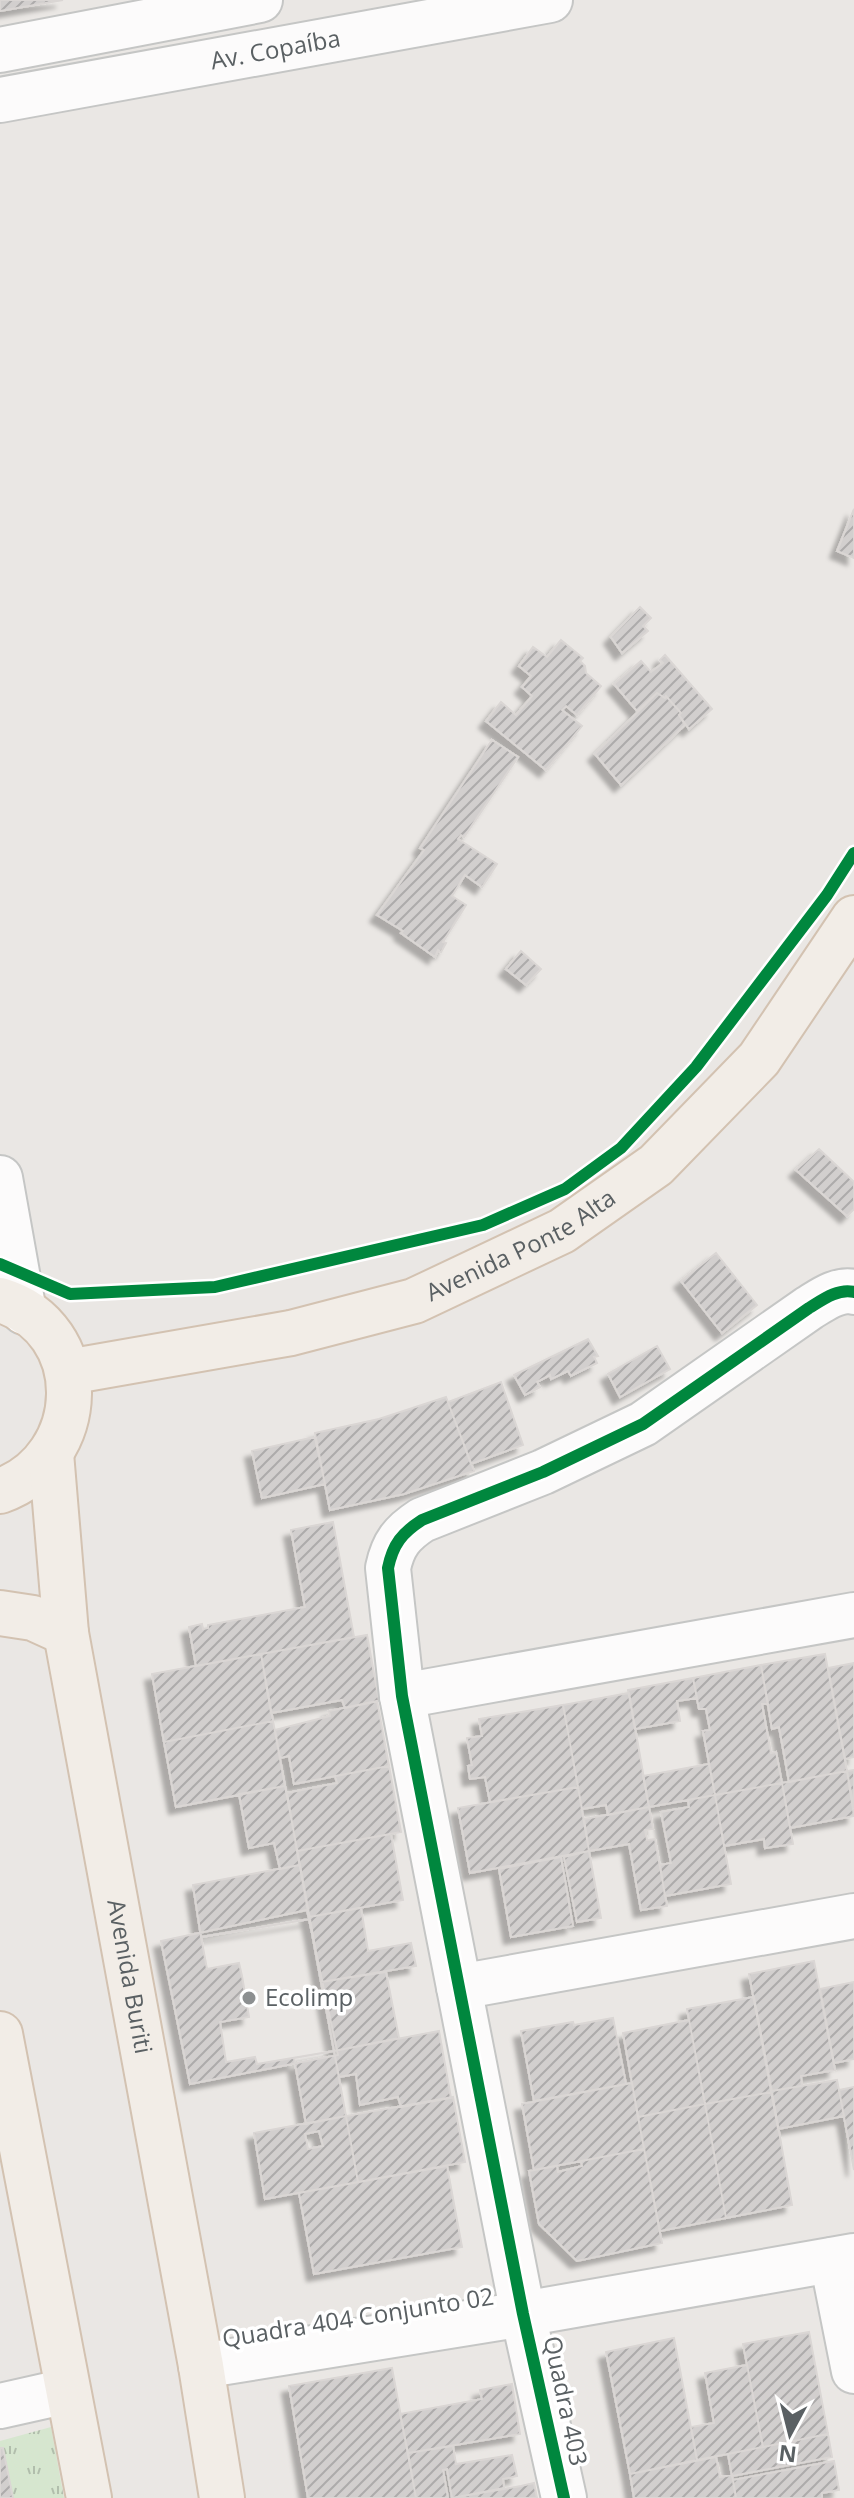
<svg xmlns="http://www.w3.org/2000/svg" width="854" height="2498" font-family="'Open Sans',sans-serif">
	<defs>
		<pattern id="grass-tufts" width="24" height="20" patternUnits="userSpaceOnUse" patternTransform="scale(2)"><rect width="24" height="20" fill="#d6e6cf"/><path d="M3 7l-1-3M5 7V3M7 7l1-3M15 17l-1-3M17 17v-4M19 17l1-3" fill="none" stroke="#b1beac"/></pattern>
		<pattern id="building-hatch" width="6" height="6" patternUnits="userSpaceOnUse" patternTransform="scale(2)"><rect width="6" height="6" fill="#d2cfce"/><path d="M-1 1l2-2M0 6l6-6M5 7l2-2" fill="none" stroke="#adabab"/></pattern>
		<filter id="shadow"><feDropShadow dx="-7" dy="7" stdDeviation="2" flood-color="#0004"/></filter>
	</defs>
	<rect width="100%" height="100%" fill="#eae7e4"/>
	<path fill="url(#grass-tufts)" d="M51,2427L64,2498H0V2441Z"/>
	<path fill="url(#building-hatch)" stroke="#dad6d4" stroke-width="2" fill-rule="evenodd" filter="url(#shadow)" d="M0,0H63L0,11Z
		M854,509V558L837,551Z
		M640,607L651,618L643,626L648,631L622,653L611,637Z
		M561,640L583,658L580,661L585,666L586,673L601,686L577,715L566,706L562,710L582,726L546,770L486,721L501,702L516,715L532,696L522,687L531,676L519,666L533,647L547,657Z
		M665,655L712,709L689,729L679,715L681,713L666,696L665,698L657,693L637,711L614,684L641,661L651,672L663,663L660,660Z
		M657,693L665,698L666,696L681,713L679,715L685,725L621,785L595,754Z
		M492,740L518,757L464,837L461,835L458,839L497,864L482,887L465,875L452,896L466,905L443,942L446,943L441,952L438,950L435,957L401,933L403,931L377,915L424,850L420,848Z
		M521,951L541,969L526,985L506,969Z
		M819,1149L854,1182V1209L847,1216L796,1170Z
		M716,1253L757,1305L722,1333L681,1281Z
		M588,1339L598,1356L594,1357L597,1363L571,1376L568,1371L551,1379L550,1375L537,1382L540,1387L525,1395L514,1375Z
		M657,1346L670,1369L620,1397L608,1374Z
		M501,1382L523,1445L471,1464L448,1402Z
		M446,1397L474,1471L404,1494L330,1510L315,1433L379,1419Z
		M310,1438H315L325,1484L262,1498L252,1451Z
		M333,1522L354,1637L196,1666L189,1627L202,1624L203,1629L208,1628V1625L305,1607L291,1530Z
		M367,1635L379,1701L345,1708L342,1700L271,1713L261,1654Z
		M261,1654L273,1721L164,1742L152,1674Z
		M825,1654L847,1771L789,1782L779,1727L772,1729L761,1665Z
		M854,1663V1757L845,1759L828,1668Z
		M761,1665L768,1704H762L771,1753L776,1752L782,1783L715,1795L703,1731L710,1730L706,1709H699L693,1678Z
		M693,1678L697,1698L677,1701L680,1721L635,1729L628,1690Z
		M629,1693L649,1807L608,1815L606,1805L582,1809L563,1705Z
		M377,1701L389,1766L294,1784L289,1756L280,1758L275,1730L330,1716L329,1711Z
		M563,1705L578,1787L490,1802L485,1777L470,1779L468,1766L472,1765L467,1738L482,1736L479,1719Z
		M273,1721L285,1786L176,1807L164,1742Z
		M709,1764L715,1795L649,1807L643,1776Z
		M389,1766L401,1832L297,1851L287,1793L337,1783L335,1776Z
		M854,1770V1808L847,1771Z
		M847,1771L854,1816L790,1828L782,1783Z
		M782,1783L793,1844L765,1848L764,1839L724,1846L715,1795Z
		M285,1786L300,1865L280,1869L274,1843L249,1848L239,1794Z
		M578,1787L589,1851L470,1873L458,1808Z
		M715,1795L731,1884L665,1896L660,1865L671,1863L661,1812L689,1807L688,1800Z
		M649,1807L653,1829L645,1830L647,1840L655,1839L667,1906L641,1910L629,1844L589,1851L584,1819Z
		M391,1834L403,1900L309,1917L297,1851Z
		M589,1851L601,1918L577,1922L564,1857Z
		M561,1857L573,1926L511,1937L499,1869Z
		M300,1865L310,1919L201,1937L193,1885Z
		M361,1908L368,1951L411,1943L416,1966L321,1982L309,1917Z
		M307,1910L338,2055L190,2084L161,1941Z
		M310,1919L334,2051L257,2064L255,2057L226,2062L220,2022L249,2017L242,1976L239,1963L207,1969L201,1937Z
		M814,1961L835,2070L801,2076L802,2086L771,2091L749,1974Z
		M386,1972L399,2038L334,2051L321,1982Z
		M854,1982V2059L834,2063L820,1989Z
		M754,1997L772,2092L705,2104L687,2009Z
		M613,2018L626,2084L534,2101L521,2031L573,2022L574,2025Z
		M689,2020L705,2104L638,2117L623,2033Z
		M439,2031L451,2098L401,2107L398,2097L360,2105L356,2074L339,2077L334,2051Z
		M334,2051L346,2116L306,2124L294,2058Z
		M837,2080L844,2116L778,2129L771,2091Z
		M632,2083L644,2149L534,2170L522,2104Z
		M854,2087V2170L839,2090Z
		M772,2092L792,2205L726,2218L705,2104Z
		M453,2097L465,2162L358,2182L346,2116Z
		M705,2104L726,2218L660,2231L638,2117Z
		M346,2116L358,2182L265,2199L254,2133ZM319,2131L323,2146L308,2149L305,2134Z
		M644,2149L662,2243L577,2261L539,2224L529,2171L557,2166L558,2172L582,2166L581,2161Z
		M447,2166L462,2247L314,2274L299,2193Z
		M809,2332L828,2434L763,2447L743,2344Z
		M674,2338L697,2460L630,2474L606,2352Z
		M747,2365L763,2447L697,2460L691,2427L714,2423L705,2373Z
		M392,2368L416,2498H308L289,2386Z
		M512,2384L520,2434L408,2453L400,2414L482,2399L480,2390Z
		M828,2434L832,2457L732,2476L728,2454Z
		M453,2446L456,2464L512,2455L517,2476L503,2479L504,2488L452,2498L447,2469L443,2470L448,2498H416L408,2453Z
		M0,2448H3L13,2498H0Z
		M716,2457L720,2477L732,2475L736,2498H634L630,2474Z
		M834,2461L839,2490L822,2493V2498H736L733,2480Z
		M534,2483L537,2498H452L521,2486Z"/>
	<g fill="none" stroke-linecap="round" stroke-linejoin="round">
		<defs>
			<g id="minor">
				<path d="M0,50L260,0"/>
				<path id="s1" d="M0,100L550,0"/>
				<path d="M0,1178L24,1312"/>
				<path d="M402,1696L854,1615"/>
				<path d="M459,1987L854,1916"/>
				<path d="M832,2260L854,2371"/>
				<path d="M201,2366L523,2314L854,2256"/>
				<path d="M0,2406L67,2391"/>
				<path d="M564,2498L523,2314L402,1696L388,1568C393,1544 402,1533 422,1520L543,1472L643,1424L809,1308C822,1300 838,1288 854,1292"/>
			</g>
			<g id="major">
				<path d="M0,1300C94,1328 90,1459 0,1491"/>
				<path id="s2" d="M68,1372L291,1333L414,1301L562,1231L656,1165L759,1059L854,918"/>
				<path id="s3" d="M51,1453L66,1633L201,2366L222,2498"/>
				<path d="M0,1613L33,1618L66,1633"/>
				<path d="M0,2034L89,2498"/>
			</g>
		</defs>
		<use href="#minor" stroke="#c5c6c5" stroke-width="48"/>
		<use href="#major" stroke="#d3c2b1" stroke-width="48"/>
		<use href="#minor" stroke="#fcfbfb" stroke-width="44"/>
		<use href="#major" stroke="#f2ede7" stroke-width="44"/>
		<defs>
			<path id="cycleway" d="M0,1264L70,1294L215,1287L483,1225L565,1189L621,1148L696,1067L827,895L854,853
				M564,2498L523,2314L402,1696L388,1568C393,1544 402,1533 422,1520L543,1472L643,1424L809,1308C822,1300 838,1288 854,1292"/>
		</defs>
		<use href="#cycleway" stroke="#fff" stroke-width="17"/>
		<use href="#cycleway" stroke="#00873e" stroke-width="12"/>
	</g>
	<circle fill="#8c8f90" stroke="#fff" stroke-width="3" cx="249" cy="1998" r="8"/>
	<g text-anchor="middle" stroke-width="7" stroke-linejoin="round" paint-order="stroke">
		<g font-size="24" fill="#5a6063" stroke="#fff">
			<text dy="8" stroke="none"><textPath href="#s1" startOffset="280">Av. Copaíba</textPath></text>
			<text dy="8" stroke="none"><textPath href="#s2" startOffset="474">Avenida Ponte Alta</textPath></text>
			<text dy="8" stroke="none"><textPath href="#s3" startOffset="530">Avenida Buriti</textPath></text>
			<text transform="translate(358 2318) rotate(-9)" y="8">Quadra 404 Conjunto 02</text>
			<text transform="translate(565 2401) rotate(78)" y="8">Quadra 403</text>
		</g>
		<g font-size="24" fill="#5a6063" stroke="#fff" text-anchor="start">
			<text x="265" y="2006">Ecolimp</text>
		</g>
	</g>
	<g transform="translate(790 2434) rotate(187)" stroke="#ffffff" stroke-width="6" paint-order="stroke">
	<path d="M0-6L14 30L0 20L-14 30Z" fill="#5a6063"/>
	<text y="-12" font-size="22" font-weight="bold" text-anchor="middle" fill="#5a6063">N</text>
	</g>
</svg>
